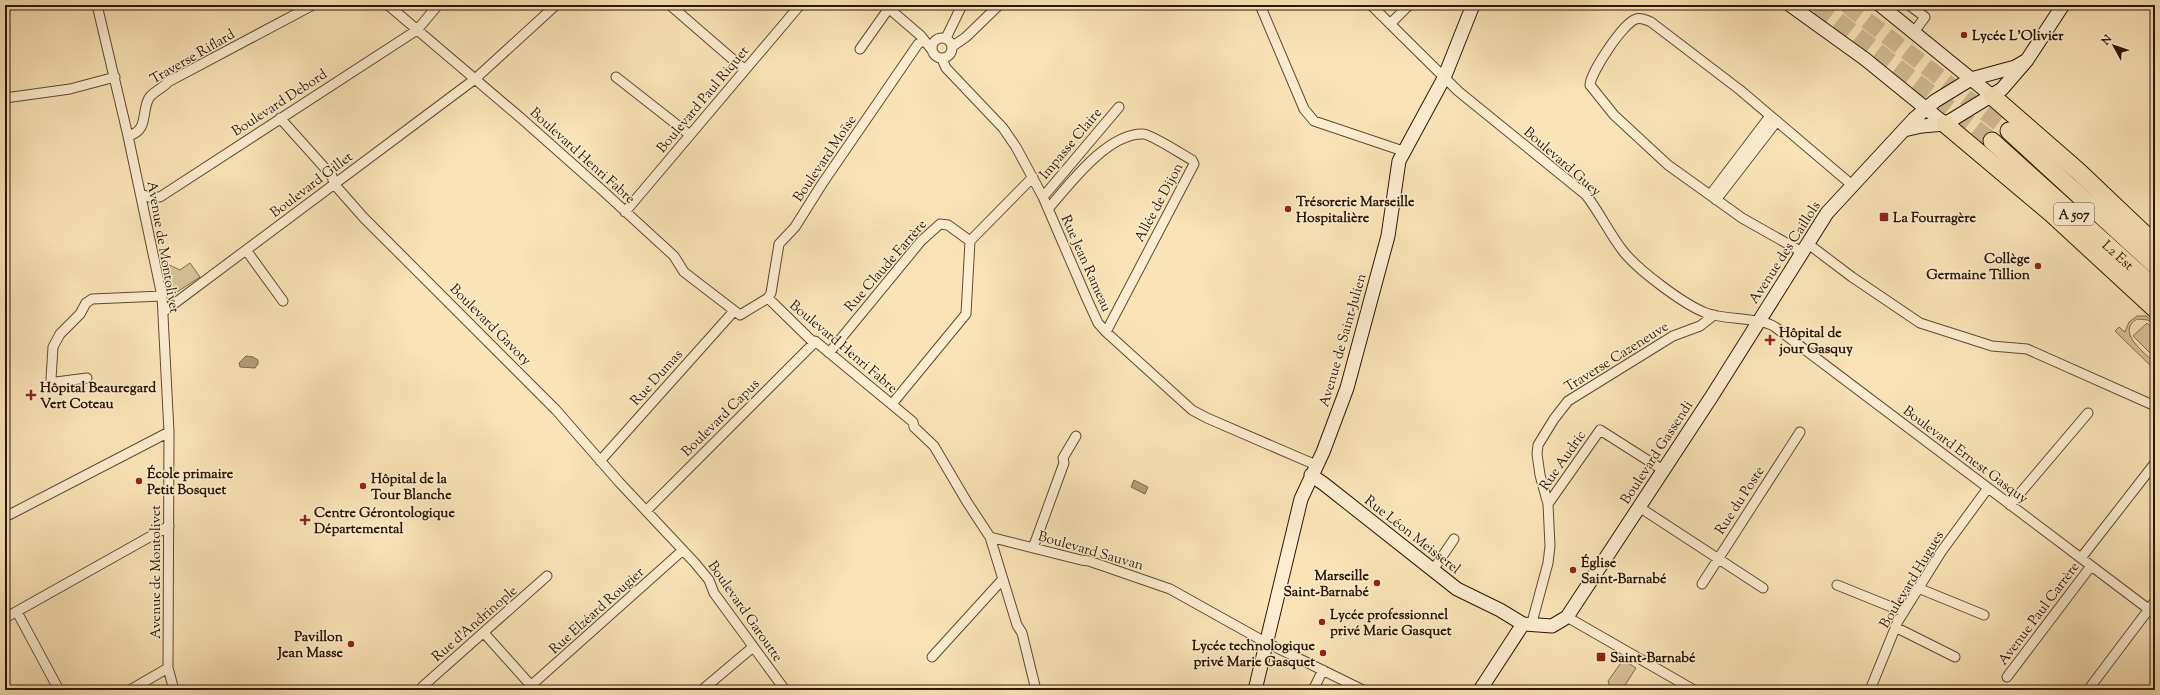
<svg xmlns="http://www.w3.org/2000/svg" width="2160" height="695" font-family="'Sorts Mill Goudy',serif">
	<rect width="100%" height="100%" fill="#fae4b7"/>
	<filter id="stains"><feTurbulence type="fractalNoise" baseFrequency=".005" numOctaves="4"/><feColorMatrix values="0 0 0 0 .2 0 0 0 0 .09 0 0 0 0 .02 0 0 0 .5 -.17"/></filter>
	<radialGradient id="worn" r=".72"><stop offset=".6" stop-color="#630" stop-opacity="0"/><stop offset="1" stop-color="#630" stop-opacity=".3"/></radialGradient>
	<path fill="#d7c198" stroke="#816c4e" d="M165,263L180,270L190,263L200,277L177,292L169,287Z
		M2137,316H2146L2155,323V327L2148,320L2137,319C2115,332 2145,353 2155,363V370L2115,331L2119,327L2125,332L2129,322Z
		M2147,323L2155,331V358L2133,336Z
		M1623,660L1636,668L1622,690H1611L1608,681Z"/>
	<path fill="#b49e7a" stroke="#7d684a" d="M246,356L253,357L258,360V364L255,368L240,367L239,363Z
		M1134,480L1148,487L1145,494L1131,487Z"/>
	<g fill="none" stroke-linecap="round" stroke-linejoin="round">
		<path stroke="#d1bb93" stroke-width="17" stroke-dasharray="17 8" stroke-linecap="butt" d="M1818,5L1992,141
			M1847,5L2009,131"/>
		<defs>
			<path id="street" d="M97,5L128,136L162,296L169,432L168,668L174,690
				M388,5L522,119L602,190L674,256L684,272L740,315L768,298L814,343L815,341L913,422L914,427L934,446L967,502L990,537L1017,625L1022,633L1036,690
				M670,5L745,70
				M885,5L921,36L932,50
				M1260,5L1304,109L1314,121L1403,151
				M1371,5L1458,91L1586,195C1600,213 1609,233 1623,251C1638,270 1683,304 1706,313C1724,320 1760,317 1775,327L2155,614
				M1909,5L1925,17L1914,32
				M1390,24L1409,5
				M932 48a10 10 0 1 1 20 0a10 10 0 1 1-20 0Z
				M946,38L962,5
				M953,46L966,37L999,5
				M860,49L889,8
				M942,59L946,68L1003,128L1016,147L1043,197L1087,299L1098,323L1106,332L1192,410L1207,418L1316,465
				M616,77L690,135
				M5,98L70,89L115,77
				M280,118L332,176L334,184L364,218L556,410L619,482L695,563L709,580L714,593L785,690
				M128,136C149,131 141,112 149,98C153,92 163,88 168,82L313,5
				M141,194L149,197H160L417,30L438,5
				M1710,195L1770,116
				M1043,197L1119,107
				M1716,200L1777,121
				M1048,209C1069,185 1107,133 1143,134C1151,134 1183,155 1192,160L1194,164L1106,332
				M625,212L800,5
				M1807,243L1852,277L1920,323L1992,346L2027,349L2155,406
				M246,250L283,301
				M1802,252L1742,218L1668,165L1614,115L1590,85C1591,72 1623,23 1636,19C1642,17 1646,20 1651,22L1740,90L1852,185
				M768,298L771,293L779,244L795,227L822,184L918,44L923,41
				M163,312L475,79L556,5
				M829,353L921,241L940,224L948,225L970,241
				M87,378L56,382H53L51,379L53,347L60,334L80,314L86,303L92,299L162,296
				M892,404L966,314L970,241L1033,177
				M600,461L734,311
				M1548,504L1540,475L1537,454L1538,445L1554,419L1568,401L1673,336L1700,326L1714,315
				M2010,505L2088,413
				M1639,507L1763,588
				M646,511L814,343
				M5,517L169,432
				M990,537L1081,560L1089,561L1170,589L1265,642L1363,690
				M1033,548L1064,463L1063,458L1076,436
				M2081,558L2155,463
				M1433,570L1454,539
				M1702,584L1800,432
				M1837,585L1904,612
				M1918,588L1984,615
				M17,612L59,690
				M1567,617L1694,690
				M5,618L169,526
				M1531,626L1548,563L1550,546L1548,504L1600,430L1663,470
				M1895,627L1955,657
				M484,633L535,690
				M932,657L1002,580
				M2007,677L2091,566
				M130,690L168,668
				M424,690L422,687L547,576
				M526,690L683,550
				M702,690L753,647
				M1313,690L1323,670
				M1870,690L1898,621L1941,552L1988,488
				M2088,690L2155,601"/>
			<path id="secondary" d="M1790,5L1865,59L1945,124
				M1880,5L1992,96
				M1904,130L1922,126L1945,124L2002,89L2027,60L2063,5
				M1311,475L1324,484L1457,589L1500,610L1523,624L1552,626L1567,617L1712,396L1827,213L1914,119L1935,101L1971,79L2015,67L2027,60
				M1255,690L1301,499L1323,452L1347,388L1388,236L1399,161L1444,78L1473,5
				M1480,690L1523,624"/>
			<g id="highway">
				<path d="M1992,96L2078,171L2155,244"/>
				<path d="M1945,124L2052,214L2155,309"/>
				<path d="M2009,131L2155,265"/>
				<path id="s1" d="M1992,141L2155,288"/>
			</g>
		</defs>
		<use href="#street" stroke="#5f4a30" stroke-width="11"/>
		<use href="#secondary" stroke="#2b1703" stroke-width="15"/>
		<use href="#highway" stroke="#2b1703" stroke-width="19"/>
		<use href="#street" stroke="#fcedd0" stroke-width="9"/>
		<use href="#secondary" stroke="#fcedd0" stroke-width="13"/>
		<use href="#highway" stroke="#fae4b7" stroke-width="17"/>
	</g>
	<g fill="#8f2418" stroke="#fcedd0" stroke-width="1.5">
		<circle cx="1964" cy="35" r="4"/>
		<circle cx="1288" cy="209" r="4"/>
		<rect x="1879" y="212" width="10" height="10" rx="2"/>
		<circle cx="2038" cy="266" r="4"/>
		<path d="M1768 334h4v4h4v4h-4v4h-4v-4h-4v-4h4z"/>
		<path d="M29 389h4v4h4v4h-4v4h-4v-4h-4v-4h4z"/>
		<circle cx="139" cy="481" r="4"/>
		<circle cx="363" cy="486" r="4"/>
		<path d="M303 514h4v4h4v4h-4v4h-4v-4h-4v-4h4z"/>
		<circle cx="1573" cy="570" r="4"/>
		<circle cx="1377" cy="583" r="4"/>
		<circle cx="1322" cy="622" r="4"/>
		<circle cx="351" cy="644" r="4"/>
		<circle cx="1323" cy="653" r="4"/>
		<rect x="1596" y="652" width="10" height="10" rx="2"/>
	</g>
	<g text-anchor="middle" stroke-width="3" stroke-linejoin="round" paint-order="stroke">
		<rect fill="#fcedd0" stroke="#6a5740" stroke-width="1" x="2054" y="203" width="40" height="22" rx="3"/>
		<g font-size="13" font-weight="bold" fill="#2b1703">
			<text x="2074" y="219">A 507</text>
		</g>
		<g font-size="14" font-weight="bold" fill="#2b1703" stroke="#fcedd0" text-anchor="start">
			<text x="1972" y="40">Lycée L'Olivier</text>
			<text x="1296" y="206">Trésorerie Marseille<tspan x="1296" dy="16">Hospitalière</tspan></text>
			<text x="1893" y="222">La Fourragère</text>
			<text x="2030" y="263" text-anchor="end">Collège<tspan x="2030" dy="16">Germaine Tillion</tspan></text>
			<text x="1779" y="337">Hôpital de<tspan x="1779" dy="16">jour Gasquy</tspan></text>
			<text x="40" y="392">Hôpital Beauregard<tspan x="40" dy="16">Vert Coteau</tspan></text>
			<text x="147" y="478">École primaire<tspan x="147" dy="16">Petit Bosquet</tspan></text>
			<text x="371" y="483">Hôpital de la<tspan x="371" dy="16">Tour Blanche</tspan></text>
			<text x="314" y="517">Centre Gérontologique<tspan x="314" dy="16">Départemental</tspan></text>
			<text x="1581" y="567">Église<tspan x="1581" dy="16">Saint-Barnabé</tspan></text>
			<text x="1369" y="580" text-anchor="end">Marseille<tspan x="1369" dy="16">Saint-Barnabé</tspan></text>
			<text x="1330" y="619">Lycée professionnel<tspan x="1330" dy="16">privé Marie Gasquet</tspan></text>
			<text x="343" y="641" text-anchor="end">Pavillon<tspan x="343" dy="16">Jean Masse</tspan></text>
			<text x="1315" y="650" text-anchor="end">Lycée technologique<tspan x="1315" dy="16">privé Marie Gasquet</tspan></text>
			<text x="1610" y="662">Saint-Barnabé</text>
		</g>
		<g font-size="14" fill="#2b1703" stroke="#fcedd0">
			<text transform="translate(192 56) rotate(-30)" y="5">Traverse Riflard</text>
			<text transform="translate(702 99) rotate(-50)" y="5">Boulevard Paul Riquet</text>
			<text transform="translate(279 102) rotate(-33)" y="5">Boulevard Debord</text>
			<text transform="translate(1070 143) rotate(-50)" y="5">Impasse Claire</text>
			<text transform="translate(583 155) rotate(42)" y="5">Boulevard Henri Fabre</text>
			<text transform="translate(824 158) rotate(-56)" y="5">Boulevard Moïse</text>
			<text transform="translate(1563 161) rotate(41)" y="5">Boulevard Guey</text>
			<text transform="translate(311 184) rotate(-37)" y="5">Boulevard Gillet</text>
			<text transform="translate(1158 202) rotate(-62)" y="5">Allée de Dijon</text>
			<text transform="translate(164 247) rotate(80)" y="5">Avenue de Montolivet</text>
			<text transform="translate(1784 252) rotate(-57)" y="5">Avenue des Caillols</text>
			<text dy="5" stroke="none"><textPath href="#s1" startOffset="170">L2 Est</textPath></text>
			<text transform="translate(1087 263) rotate(66)" y="5">Rue Jean Rameau</text>
			<text transform="translate(885 265) rotate(-49)" y="5">Rue Claude Farrère</text>
			<text transform="translate(491 324) rotate(45)" y="5">Boulevard Gavoty</text>
			<text transform="translate(1342 340) rotate(-74)" y="5">Avenue de Saint-Julien</text>
			<text transform="translate(844 346) rotate(40)" y="5">Boulevard Henri Fabre</text>
			<text transform="translate(1616 356) rotate(-32)" y="5">Traverse Cazeneuve</text>
			<text transform="translate(656 377) rotate(-48)" y="5">Rue Dumas</text>
			<text transform="translate(720 417) rotate(-45)" y="5">Boulevard Capus</text>
			<text transform="translate(1656 452) rotate(-57)" y="5">Boulevard Gassendi</text>
			<text transform="translate(1966 454) rotate(37)" y="5">Boulevard Ernest Gasquy</text>
			<text transform="translate(1562 460) rotate(-55)" y="5">Rue Audric</text>
			<text transform="translate(1739 500) rotate(-57)" y="5">Rue du Poste</text>
			<text transform="translate(1413 534) rotate(38)" y="5">Rue Léon Meisserel</text>
			<text transform="translate(1091 550) rotate(16)" y="5">Boulevard Sauvan</text>
			<text transform="translate(155 572) rotate(-90)" y="5">Avenue de Montolivet</text>
			<text transform="translate(1911 579) rotate(-59)" y="5">Boulevard Hugues</text>
			<text transform="translate(596 610) rotate(-42)" y="5">Rue Elzéard Rougier</text>
			<text transform="translate(746 611) rotate(55)" y="5">Boulevard Garoutte</text>
			<text transform="translate(2038 613) rotate(-53)" y="5">Avenue Paul Carrère</text>
			<text transform="translate(474 623) rotate(-41)" y="5">Rue d'Andrinople</text>
		</g>
	</g>
	<rect width="2160" height="695" fill="none" stroke="#fae4b7" stroke-width="20"/>
	<rect x="6" y="6" width="2148" height="683" fill="none" stroke="#2b1703" stroke-width="2"/>
	<rect x="10" y="10" width="2140" height="675" fill="none" stroke="#2b1703"/>
	<g transform="translate(2114 46) rotate(310)" stroke="#fcedd0" stroke-width="3" paint-order="stroke">
	<path d="M0-3L7 15L0 10L-7 15Z" fill="#2b1703"/>
	<text y="-6" font-size="11" font-weight="bold" text-anchor="middle" fill="#2b1703">N</text>
	</g>
	<rect width="100%" height="100%" filter="url(#stains)"/>
	<rect width="100%" height="100%" fill="url(#worn)"/>
</svg>
